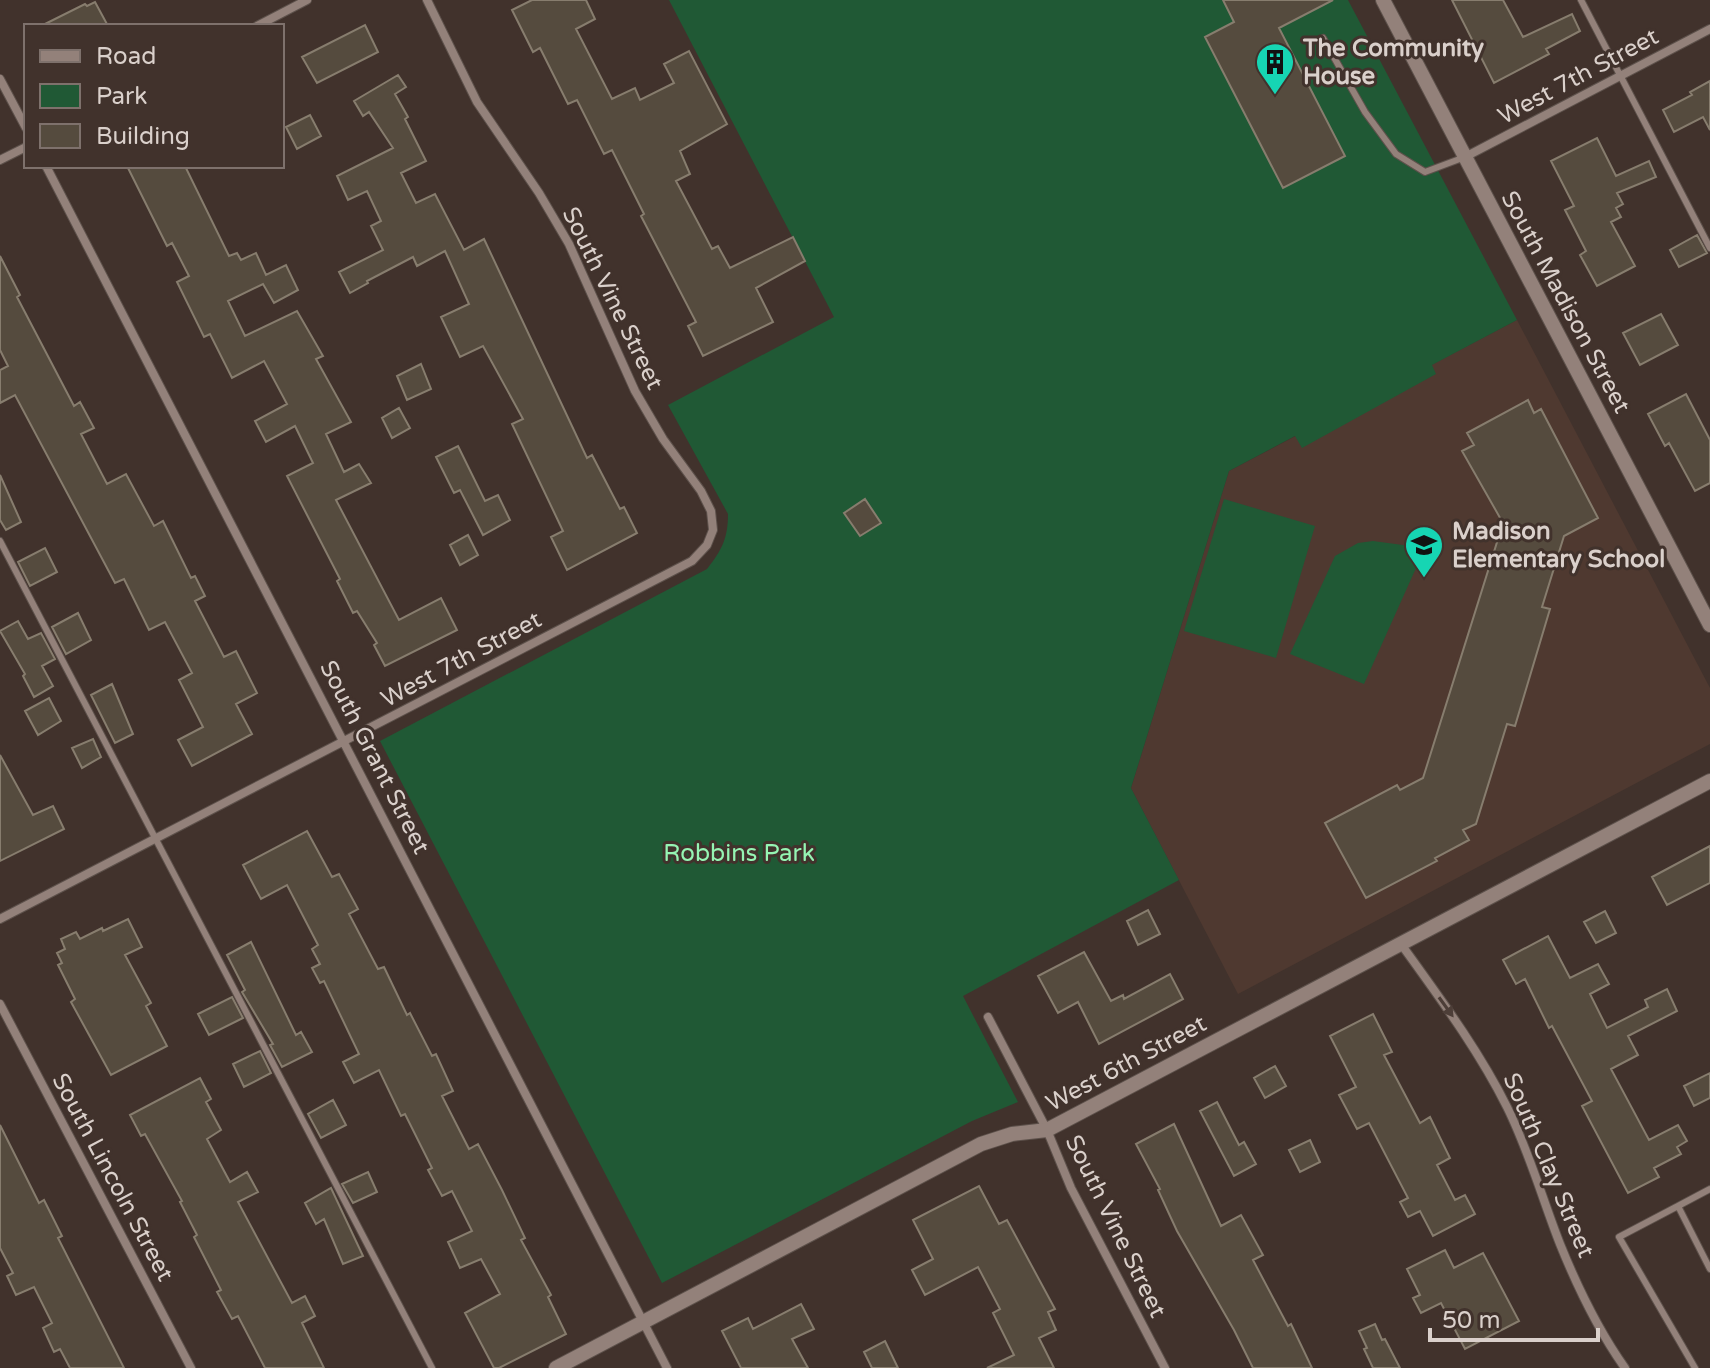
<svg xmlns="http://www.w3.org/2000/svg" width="1710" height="1368" font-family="'Varela Round',sans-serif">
	<rect width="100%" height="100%" fill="#41322c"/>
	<path fill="#4f3930" d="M1517,320L1710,688V744L1238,994L1131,788L1229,471Z"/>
	<path fill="#205935" d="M669,0H1348L1517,320L1432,365L1436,374L1302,448L1295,436L1229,471L1131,788L1179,880L963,996L1018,1102L972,1121L662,1283L380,741L707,569C722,550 728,538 728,514L668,405L834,317Z
		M1224,499L1315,526L1276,658L1184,631Z
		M1373,541L1425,548L1364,684L1290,654L1335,556L1358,543Z"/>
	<path fill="#554b3e" stroke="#877d6e" stroke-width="2" d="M532,0H586L595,19L576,29L612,99L635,88L640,100L674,83L664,64L689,51L727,124L680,151L690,174L676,181L712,249L718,246L730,268L793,237L805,261L756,288L773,322L703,356L688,326L696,322L641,216L644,214L612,150L604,154L577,100L568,104L540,48L533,52L512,10Z
		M1223,0H1333L1279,28L1345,156L1283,188L1205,37L1234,22Z
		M1452,0H1503L1523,37L1572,14L1580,31L1546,49L1549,54L1494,83Z
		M95,2L108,26H41L85,4L87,6Z
		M365,25L378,52L317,83L302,57Z
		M398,75L406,87L395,94L408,117L405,119L426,161L401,173L416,203L435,194L464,250L484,239L587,458L592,455L620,509L624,507L637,533L567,570L551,537L563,531L512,424L523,419L483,346L460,357L441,317L469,304L445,251L417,266L413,257L367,281L368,283L350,293L339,272L383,250L371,226L381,221L367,191L348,200L337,176L393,148L369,112L363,116L354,101Z
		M1710,81V130L1703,117L1674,132L1663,110L1692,95L1690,92Z
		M310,115L321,136L297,149L286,127Z
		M1597,138L1616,176L1649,161L1656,177L1617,193L1623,204L1616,208L1621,217L1611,222L1635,266L1597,286L1580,255L1586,251L1565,210L1574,206L1551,161Z
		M127,166H185L229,256L237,253L241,260L256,253L266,275L286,265L298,290L274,303L263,284L228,301L245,336L297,311L323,356L316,359L351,422L326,434L344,472L359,464L371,483L336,500L399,620L441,598L457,630L385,666L374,645L377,643L357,611L353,613L337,581L340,579L287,476L313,463L295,426L266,442L255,421L287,404L264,361L232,378L210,334L204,337L177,282L189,276L172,243L167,246Z
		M1697,235L1707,253L1679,267L1670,250Z
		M0,256L20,295L17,297L74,406L80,402L94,428L81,434L107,484L126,474L154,526L163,521L191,578L195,576L205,596L195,601L224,657L236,651L257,693L236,704L252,734L192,766L178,740L203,727L179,680L192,673L165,622L149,630L124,579L115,583L15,395L0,403V370L8,366L0,350Z
		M1661,314L1678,345L1640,365L1623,333Z
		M421,364L431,389L407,400L397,376Z
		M1686,394L1710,440V483L1695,491L1669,443L1665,446L1648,414Z
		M1528,400L1534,413L1541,409L1598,518L1564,536L1542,607L1550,609L1515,726L1507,724L1476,824L1463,830L1469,840L1435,858L1437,861L1366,898L1325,823L1397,785L1400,790L1423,778L1503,523L1462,451L1474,445L1467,433Z
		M399,408L410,428L392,438L382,418Z
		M458,446L485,501L498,495L510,520L483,535L460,490L454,493L436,457Z
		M0,475L21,522L6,530L0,520Z
		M865,499L881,523L860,536L844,513Z
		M468,535L478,555L460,565L450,545Z
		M45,548L57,572L30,586L18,562Z
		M78,613L91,640L66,654L52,627Z
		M18,621L28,639L41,633L55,659L42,666L53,686L34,697L23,676L25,674L0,631Z
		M112,684L133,734L115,743L91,695Z
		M49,698L61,721L38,735L25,711Z
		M93,739L101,757L82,768L72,748Z
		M0,755L33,815L53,806L64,829L0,861Z
		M307,831L332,877L339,874L358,909L349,914L378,969L384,967L407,1015L410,1013L432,1056L436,1054L453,1091L442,1096L469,1149L478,1144L502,1190L525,1238L521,1240L551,1295L548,1297L566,1334L499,1368H494L465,1313L500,1294L481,1259L460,1268L448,1242L472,1231L452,1191L442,1196L428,1170L432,1168L405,1114L401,1116L379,1070L354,1083L343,1062L359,1054L324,981L320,983L312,968L320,964L312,949L318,945L287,885L261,899L243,865Z
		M1710,846V883L1667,905L1652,877Z
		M1148,910L1160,934L1138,945L1127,921Z
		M1605,911L1616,933L1596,943L1584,922Z
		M128,919L142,947L125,955L151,1003L146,1006L167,1046L111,1075L71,1002L75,999L58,965L62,963L57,953L65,949L61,939L76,932L80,939L102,928L103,931Z
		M1548,936L1570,978L1598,964L1609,984L1590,994L1607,1028L1648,1007L1645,1000L1667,989L1677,1011L1628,1036L1638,1055L1611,1069L1649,1140L1678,1125L1687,1141L1677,1147L1681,1154L1654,1168L1659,1177L1628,1193L1582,1106L1592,1101L1552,1026L1549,1028L1525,979L1516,984L1503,960Z
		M251,942L296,1035L301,1032L312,1052L282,1067L270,1045L273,1044L242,992L245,990L227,955Z
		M1084,952L1111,1001L1123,995L1124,999L1170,974L1183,999L1099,1044L1078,1002L1058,1013L1038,976Z
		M232,997L243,1018L209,1035L198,1014Z
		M1373,1014L1392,1052L1384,1055L1420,1123L1430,1117L1450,1158L1437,1165L1455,1200L1465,1195L1475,1214L1433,1236L1420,1211L1408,1217L1400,1202L1408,1198L1369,1123L1357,1129L1339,1095L1356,1087L1330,1036Z
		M260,1051L271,1073L244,1087L233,1064Z
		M1275,1066L1286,1086L1265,1098L1254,1078Z
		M1710,1073V1098L1694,1106L1684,1086Z
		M200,1078L211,1099L206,1102L221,1130L207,1139L230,1182L247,1172L258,1192L238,1202L292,1303L305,1296L315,1316L302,1323L324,1368H265L238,1316L232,1319L217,1292L221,1290L194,1237L197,1235L180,1202L182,1201L145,1134L141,1136L130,1115Z
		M333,1100L346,1125L321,1138L308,1114Z
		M1217,1102L1239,1145L1244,1142L1256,1164L1234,1176L1200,1111Z
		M1174,1124L1221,1226L1241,1215L1263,1255L1253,1260L1288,1326L1291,1324L1312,1368H1253L1234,1330L1177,1231L1158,1190L1160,1189L1136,1144Z
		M0,1125L39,1203L44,1200L62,1236L58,1238L124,1368H70L60,1349L54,1352L43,1328L52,1323L34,1287L16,1295L7,1276L13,1273L0,1248Z
		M1310,1140L1320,1162L1300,1172L1289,1150Z
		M368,1172L377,1192L353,1203L342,1184Z
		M979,1186L999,1224L1007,1220L1055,1309L1048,1312L1056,1330L1039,1338L1054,1368H987L1014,1355L993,1313L1000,1309L978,1267L925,1295L912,1270L933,1259L913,1220Z
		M331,1188L363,1256L343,1264L324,1219L316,1224L305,1203Z
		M1445,1250L1454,1268L1483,1253L1519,1321L1465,1349L1441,1303L1421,1313L1413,1298L1420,1295L1407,1269Z
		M801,1304L814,1329L792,1339L808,1368H741L722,1331L748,1318L753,1329Z
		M1375,1324L1382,1340L1385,1339L1400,1368H1373L1364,1349L1367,1348L1359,1331Z
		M885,1341L898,1368H872L864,1352Z"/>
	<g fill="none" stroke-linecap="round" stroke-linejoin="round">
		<defs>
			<path id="service" d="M1581,0L1710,248
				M1323,38L1365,112L1396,154L1425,172L1465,157
				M0,541L432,1368
				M1710,1189L1678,1206L1710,1269
				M1678,1206L1619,1237L1695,1368"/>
			<path id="minor" d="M257,26L307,0
				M0,79L26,128
				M1465,157L1710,29
				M0,160L26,147
				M46,166L667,1368
				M0,919L692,561L707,545L713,530L711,511L701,491L663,439L635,391L569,244L539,193L477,102L427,0
				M1401,944C1439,997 1478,1049 1507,1107C1529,1151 1542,1198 1560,1244C1577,1286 1598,1330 1625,1368
				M0,1004L191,1368
				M988,1017L1047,1130L1071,1188L1165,1368"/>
			<path id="tertiary" d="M1383,0L1710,625
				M556,1368L981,1144L1012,1134L1047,1130L1710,781"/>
		</defs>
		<use href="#service" stroke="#5d514b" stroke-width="8"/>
		<use href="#minor" stroke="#5d514b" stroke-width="10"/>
		<use href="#tertiary" stroke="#5d514b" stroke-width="16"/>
		<use href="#service" stroke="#93817a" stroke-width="6"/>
		<use href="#minor" stroke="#93817a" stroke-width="8"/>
		<use href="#tertiary" stroke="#93817a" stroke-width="14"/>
	</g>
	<defs><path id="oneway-solid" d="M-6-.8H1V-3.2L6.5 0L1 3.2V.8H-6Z" transform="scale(2)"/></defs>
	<use fill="#4d3e38" href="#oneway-solid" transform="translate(1446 1007) rotate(54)"/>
	<defs>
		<symbol id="building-pin" viewBox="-11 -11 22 30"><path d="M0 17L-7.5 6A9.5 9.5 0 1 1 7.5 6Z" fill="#16d5b3" stroke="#41322c"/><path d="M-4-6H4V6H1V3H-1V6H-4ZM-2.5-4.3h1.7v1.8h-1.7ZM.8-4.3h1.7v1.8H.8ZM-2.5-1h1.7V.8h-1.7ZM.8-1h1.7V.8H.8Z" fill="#111"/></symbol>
		<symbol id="school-pin" viewBox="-11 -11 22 30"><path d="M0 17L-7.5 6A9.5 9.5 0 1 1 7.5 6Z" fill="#16d5b3" stroke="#41322c"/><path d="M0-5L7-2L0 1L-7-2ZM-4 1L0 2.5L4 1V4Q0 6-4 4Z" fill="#111"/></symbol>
	</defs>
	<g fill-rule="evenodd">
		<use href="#building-pin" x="1253" y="40" width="44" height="60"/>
		<use href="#school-pin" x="1402" y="523" width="44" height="60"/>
	</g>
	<g text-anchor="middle" stroke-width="6" stroke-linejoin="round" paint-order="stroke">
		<g font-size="24" font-weight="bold" fill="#dad0cb" stroke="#41322c" text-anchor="start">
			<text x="1303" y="56">The Community<tspan x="1303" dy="28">House</tspan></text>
			<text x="1452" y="539">Madison<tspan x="1452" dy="28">Elementary School</tspan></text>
		</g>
		<g font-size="24" fill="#dad0cb" stroke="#41322c">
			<text transform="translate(1578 76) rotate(-28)" y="8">West 7th Street</text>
			<text transform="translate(613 298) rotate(64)" y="8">South Vine Street</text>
			<text transform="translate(1566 302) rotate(62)" y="8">South Madison Street</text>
			<text transform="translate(461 659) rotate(-28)" y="8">West 7th Street</text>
			<text transform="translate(375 757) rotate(63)" y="8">South Grant Street</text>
			<text transform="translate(1126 1063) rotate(-28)" y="8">West 6th Street</text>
			<text transform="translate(1549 1165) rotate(67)" y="8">South Clay Street</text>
			<text transform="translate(113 1177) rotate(62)" y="8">South Lincoln Street</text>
			<text transform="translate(1116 1226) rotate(64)" y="8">South Vine Street</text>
		</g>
		<g font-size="24" fill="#95f5b3" stroke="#41322c">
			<text x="739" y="861">Robbins Park</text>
		</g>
	</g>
	<rect x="24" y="24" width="260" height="144" fill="#41322c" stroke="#7e716c" stroke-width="2"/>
	<rect x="40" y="50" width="40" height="12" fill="#93817a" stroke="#7e716c" stroke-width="2"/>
	<text x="96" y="64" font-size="24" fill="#dad0cb">Road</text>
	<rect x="40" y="84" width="40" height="24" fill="#205935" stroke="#7e716c" stroke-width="2"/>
	<text x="96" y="104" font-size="24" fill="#dad0cb">Park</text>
	<rect x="40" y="124" width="40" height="24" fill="#554b3e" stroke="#7e716c" stroke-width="2"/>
	<text x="96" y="144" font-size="24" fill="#dad0cb">Building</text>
	<path d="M1430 1328v12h168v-12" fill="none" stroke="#dad0cb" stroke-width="4"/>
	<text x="1442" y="1328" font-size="24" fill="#dad0cb" stroke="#41322c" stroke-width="6" paint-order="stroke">50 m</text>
</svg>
